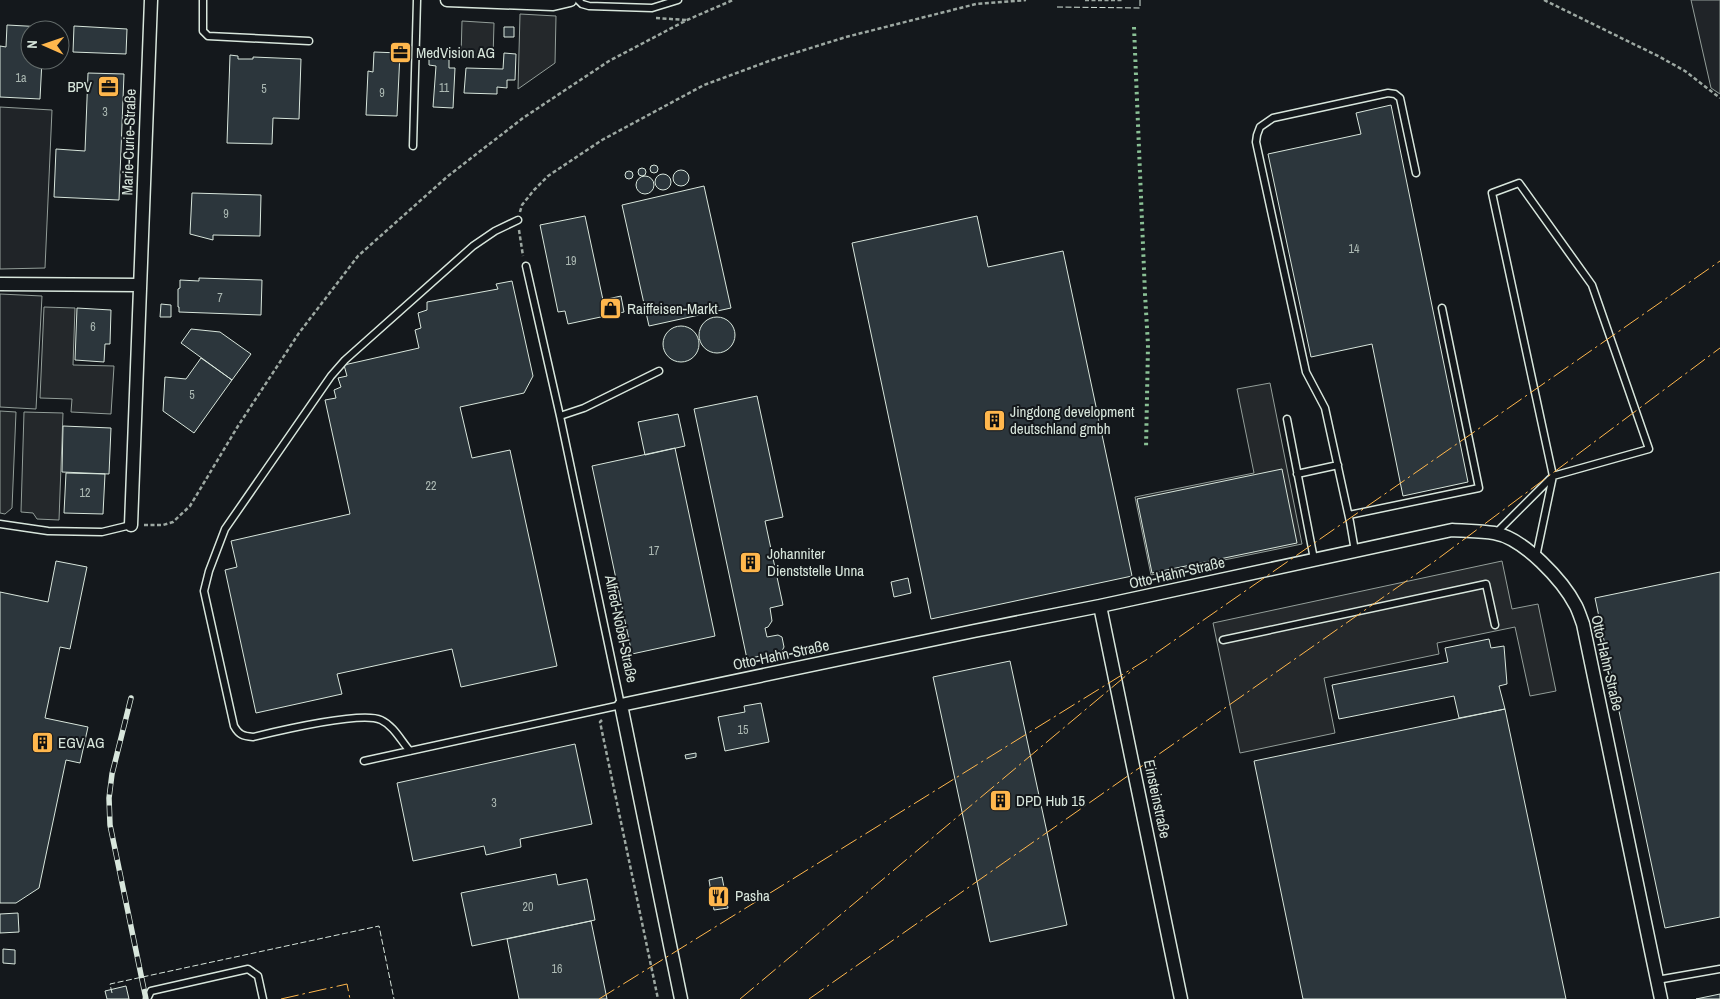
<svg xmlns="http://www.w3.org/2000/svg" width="1720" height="999" font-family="'Archivo Narrow',sans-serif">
	<rect width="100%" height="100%" fill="#14181c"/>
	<path fill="#202428" stroke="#939e99" d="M1691,0H1720V94L1711,88Z
		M0,107L52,110L45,268L0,269Z
		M0,294L42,296L36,409L0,407Z"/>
	<path fill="#24282b" stroke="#939e99" d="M520,14L556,16L555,63L518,89Z
		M462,21L494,23L493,58L461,57Z
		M44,307L75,308L73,365L114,366L111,414L71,412L72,399L40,398Z
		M1270,383L1302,544L1151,575L1135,497L1254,473L1237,389Z
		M0,411L16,412L12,508L5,514L0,513Z
		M24,412L63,413L59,520L37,519L33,513L21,512Z
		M1502,561L1512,609L1538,604L1556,691L1530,696L1515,627L1437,643L1439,654L1324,678L1335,733L1240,753L1213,623Z"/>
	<path fill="#2c363c" stroke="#d8e6dc" d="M7,25L44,27L43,30H30V60H42L40,99L0,97V46L6,47Z
		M74,26L127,29L126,54L73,52Z
		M504,27H514V37H504Z
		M374,52L400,53L397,116L366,115L368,71L373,72Z
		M504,53L516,54L515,80H507V88L497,87V94L464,93L466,68L503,69Z
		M429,54L449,56V68H455L453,108L433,107L436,66L429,65Z
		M230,55L238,56V59H253V57L301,59L299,119L273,118L272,144L227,143Z
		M88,73L124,74L119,200L54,197L56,149L85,151Z
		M1391,105L1468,482L1403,496L1372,344L1311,357L1268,154L1361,134L1356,113Z
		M650 169a4 4 0 1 1 8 0a4 4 0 1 1-8 0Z
		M638 172a4 4 0 1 1 8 0a4 4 0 1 1-8 0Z
		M673 178a8 8 0 1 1 16 0a8 8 0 1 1-16 0Z
		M625 175a4 4 0 1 1 8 0a4 4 0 1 1-8 0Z
		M655 182a8 8 0 1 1 16 0a8 8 0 1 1-16 0Z
		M636 185a9 9 0 1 1 18 0a9 9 0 1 1-18 0Z
		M704,186L731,308L649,326L622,205Z
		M192,193L261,195L260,236L213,235V240L190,234Z
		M585,216L603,300L621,296L624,312L568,324L565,311L558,312L540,225Z
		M977,216L988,267L1063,251L1132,576L931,619L852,243Z
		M199,278L262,280L261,315L179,312V307H178V289L180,288V280L199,281Z
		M512,281L533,376L524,393L460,407L472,458L510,450L557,666L461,687L452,649L337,674L342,694L256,713L225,570L237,567L231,541L350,514L325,400L336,398L334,390L341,387L338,378L347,376L344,365L419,348L415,330L421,328L418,313L427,310V302L498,289L496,284Z
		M161,304L171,305V317H160Z
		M77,308L111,310L110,344H105L104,362L75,360Z
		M699 335a18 18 0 1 1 36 0a18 18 0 1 1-36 0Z
		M663 344a18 18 0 1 1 36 0a18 18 0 1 1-36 0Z
		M191,329L220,332L251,354L232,380L181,343Z
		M201,358L232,380L194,433L163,411L165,377L186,379Z
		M757,396L783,517L765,521L783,605L770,608L772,621L768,627L765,628L767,637L778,635L782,637L784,647L782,651L747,659L694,409Z
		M678,414L685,446L645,455L638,422Z
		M63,426L111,428L109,474L62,472Z
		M675,448L715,636L632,654L592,466Z
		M1282,469L1297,543L1152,573L1137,499Z
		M66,473L105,474L103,514L64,513Z
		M56,561L87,567L70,649L60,647L45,718L88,727L80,763L66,760L39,888L16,903H0V592L48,602Z
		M1720,572V917L1665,928L1595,598Z
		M908,578L911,593L894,597L891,582Z
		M1489,639L1491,648L1504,646L1507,684L1499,686L1505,709L1459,718L1454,696L1339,719L1332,685L1448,662L1445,648Z
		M1010,661L1067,925L990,942L933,677Z
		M761,703L769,742L725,751L718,717L745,712L744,706Z
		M1505,709L1566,999H1303L1254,761Z
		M575,744L592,824L520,839L521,847L486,855L484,846L413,861L397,783Z
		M696,753V757L686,759L685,755Z
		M556,874L558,885L587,879L595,920L472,946L461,893Z
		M722,877L728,908L714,910L709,880Z
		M18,913L19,932L0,933V914Z
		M591,921L607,999H519L507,939Z
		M3,949L15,950V964L3,963Z
		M126,986L129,999H107L105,991Z
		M1720,994V999H1696Z"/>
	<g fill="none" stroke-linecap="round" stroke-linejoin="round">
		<defs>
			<path id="service" d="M203,0V31L208,36L309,41
				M578,0L582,4L589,6L652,8L678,0
				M413,146L417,0
				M560,416L584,408L659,371
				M1287,419L1314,559
				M1297,474L1338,465
				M1349,515L1479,488L1442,308
				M0,524L48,531L102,532L131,525
				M1496,533L1553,476L1649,449L1592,285L1519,183L1492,193L1553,476L1536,557
				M1355,551L1350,522L1325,408L1306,372L1256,142L1257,135L1260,127L1273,118L1388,93L1395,94L1400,98L1416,173
				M1223,640L1486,584L1495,625
				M410,751C401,741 394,726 381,720C361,711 278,731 253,737C243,736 239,735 234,726L204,591L209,571L225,529L331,376L345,360L473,246L495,231L518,220
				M364,761L621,705L560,416L526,266
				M1657,980L1720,969
				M147,999L151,991L248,969L258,976L263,999"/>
			<path id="minor" d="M447,0L553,4L570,0
				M0,284L140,285
				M131,525L151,0
				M1100,606L1181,999
				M681,999L621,705L974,631L1100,606L1452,530C1466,531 1481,531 1494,533C1524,538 1563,581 1576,606C1579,612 1581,619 1583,624L1661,999"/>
		</defs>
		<use href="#service" stroke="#d8e6dc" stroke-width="9"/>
		<use href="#minor" stroke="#d8e6dc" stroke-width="15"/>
		<path stroke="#9da8a2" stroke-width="2.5" stroke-dasharray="4 2.5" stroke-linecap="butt" d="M1085,0H1122
			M1544,0L1660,57L1685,71L1720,98
			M656,18L686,20
			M520,212L522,205L534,190L548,176L602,140L704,85L769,61L846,37L976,4L1026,0
			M519,230L523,256
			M144,525H163L173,522L190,506L238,426L299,333L358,256L448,176L523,118L609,61L687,20L733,0
			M602,720L600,722L658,999"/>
		<use href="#service" stroke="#14181c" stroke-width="6"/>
		<use href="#minor" stroke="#14181c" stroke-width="12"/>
		<defs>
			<path id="rail" d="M131,698L112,774L109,798L110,825L146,999"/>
		</defs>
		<use href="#rail" stroke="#d8e6dc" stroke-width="5.5"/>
		<use href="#rail" stroke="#14181c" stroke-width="4" stroke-dasharray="11" stroke-linecap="butt"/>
		<path stroke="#8ac095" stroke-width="4" stroke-dasharray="2.5 4" stroke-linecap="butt" d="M1134,27L1145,294L1148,345L1146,449"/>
		<path stroke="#d8e6dc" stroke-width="1" stroke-dasharray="6 2.5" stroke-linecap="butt" d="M1057,7L1140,8V0
			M112,993L110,984L379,926L394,999"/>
		<path stroke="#ffb74d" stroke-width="1" stroke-dasharray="18 4 2.5 4" stroke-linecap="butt" d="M281,999L347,984L350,999
			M599,999L1146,660L1720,261
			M740,999L1134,669
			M809,999L1435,561L1720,348"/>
	</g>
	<defs>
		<symbol id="office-square" viewBox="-11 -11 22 22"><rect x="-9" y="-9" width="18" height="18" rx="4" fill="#ffb74d" stroke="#14181c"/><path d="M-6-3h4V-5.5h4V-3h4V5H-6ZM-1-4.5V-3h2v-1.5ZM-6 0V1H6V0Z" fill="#111"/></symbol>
		<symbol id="shop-square" viewBox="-11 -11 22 22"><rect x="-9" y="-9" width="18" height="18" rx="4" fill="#ffb74d" stroke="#14181c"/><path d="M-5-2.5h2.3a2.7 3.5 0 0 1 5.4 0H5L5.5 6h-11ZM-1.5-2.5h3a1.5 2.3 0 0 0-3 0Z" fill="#111"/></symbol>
		<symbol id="building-square" viewBox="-11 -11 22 22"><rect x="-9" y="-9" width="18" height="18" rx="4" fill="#ffb74d" stroke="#14181c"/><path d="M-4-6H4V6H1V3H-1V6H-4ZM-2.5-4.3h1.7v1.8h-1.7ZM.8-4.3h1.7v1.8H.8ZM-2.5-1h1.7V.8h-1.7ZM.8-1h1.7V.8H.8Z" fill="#111"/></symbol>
		<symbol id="restaurant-square" viewBox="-11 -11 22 22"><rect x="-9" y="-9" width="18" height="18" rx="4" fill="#ffb74d" stroke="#14181c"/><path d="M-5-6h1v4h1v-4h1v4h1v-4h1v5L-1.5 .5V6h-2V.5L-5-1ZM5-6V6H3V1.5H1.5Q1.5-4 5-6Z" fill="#111"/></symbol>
	</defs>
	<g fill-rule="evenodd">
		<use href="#office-square" x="388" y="40" width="25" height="25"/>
		<use href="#office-square" x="96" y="74" width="25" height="25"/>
		<use href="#shop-square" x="598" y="296" width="25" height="25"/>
		<use href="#building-square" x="982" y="408" width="25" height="25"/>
		<use href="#building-square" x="738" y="550" width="25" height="25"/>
		<use href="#building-square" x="30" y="730" width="25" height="25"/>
		<use href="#building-square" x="988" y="788" width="25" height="25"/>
		<use href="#restaurant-square" x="706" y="884" width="25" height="25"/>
	</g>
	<g text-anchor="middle" stroke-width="4" stroke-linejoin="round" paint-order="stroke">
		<g font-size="12" fill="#adbab4">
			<text x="21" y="82">1a</text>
			<text x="444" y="92">11</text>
			<text x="264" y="93">5</text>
			<text x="382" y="97">9</text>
			<text x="105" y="116">3</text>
			<text x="226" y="218">9</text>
			<text x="1354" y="253">14</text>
			<text x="571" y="265">19</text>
			<text x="220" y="302">7</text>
			<text x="93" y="331">6</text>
			<text x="192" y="399">5</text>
			<text x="431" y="490">22</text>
			<text x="85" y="497">12</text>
			<text x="654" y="555">17</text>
			<text x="743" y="734">15</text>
			<text x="494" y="807">3</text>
			<text x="528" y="911">20</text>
			<text x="557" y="973">16</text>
		</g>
		<g font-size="15" fill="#d8e6dc" stroke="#14181c" text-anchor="start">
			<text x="416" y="58">MedVision AG</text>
			<text x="92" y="92" text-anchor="end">BPV</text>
			<text x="627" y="314">Raiffeisen-Markt</text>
			<text x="1010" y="417">Jingdong development<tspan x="1010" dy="17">deutschland gmbh</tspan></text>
			<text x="767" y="559">Johanniter<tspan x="767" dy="17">Dienststelle Unna</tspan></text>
			<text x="58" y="748">EGV AG</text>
			<text x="1016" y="806">DPD Hub 15</text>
			<text x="735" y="901">Pasha</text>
		</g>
		<g font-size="15" fill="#d8e6dc" stroke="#14181c">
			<text transform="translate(129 142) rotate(-88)" y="5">Marie-Curie-Straße</text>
			<text transform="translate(1177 573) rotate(-13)" y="5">Otto-Hahn-Straße</text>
			<text transform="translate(621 629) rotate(78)" y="5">Alfred-Nobel-Straße</text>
			<text transform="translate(781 655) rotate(-12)" y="5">Otto-Hahn-Straße</text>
			<text transform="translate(1607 663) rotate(77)" y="5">Otto-Hahn-Straße</text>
			<text transform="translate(1157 799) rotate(78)" y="5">Einsteinstraße</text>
		</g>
	</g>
	<g transform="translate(45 45) rotate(272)"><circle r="24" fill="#14181c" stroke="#626a69"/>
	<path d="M0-4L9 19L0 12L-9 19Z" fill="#ffb74d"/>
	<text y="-8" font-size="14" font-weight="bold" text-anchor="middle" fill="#d8e6dc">N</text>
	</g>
</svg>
